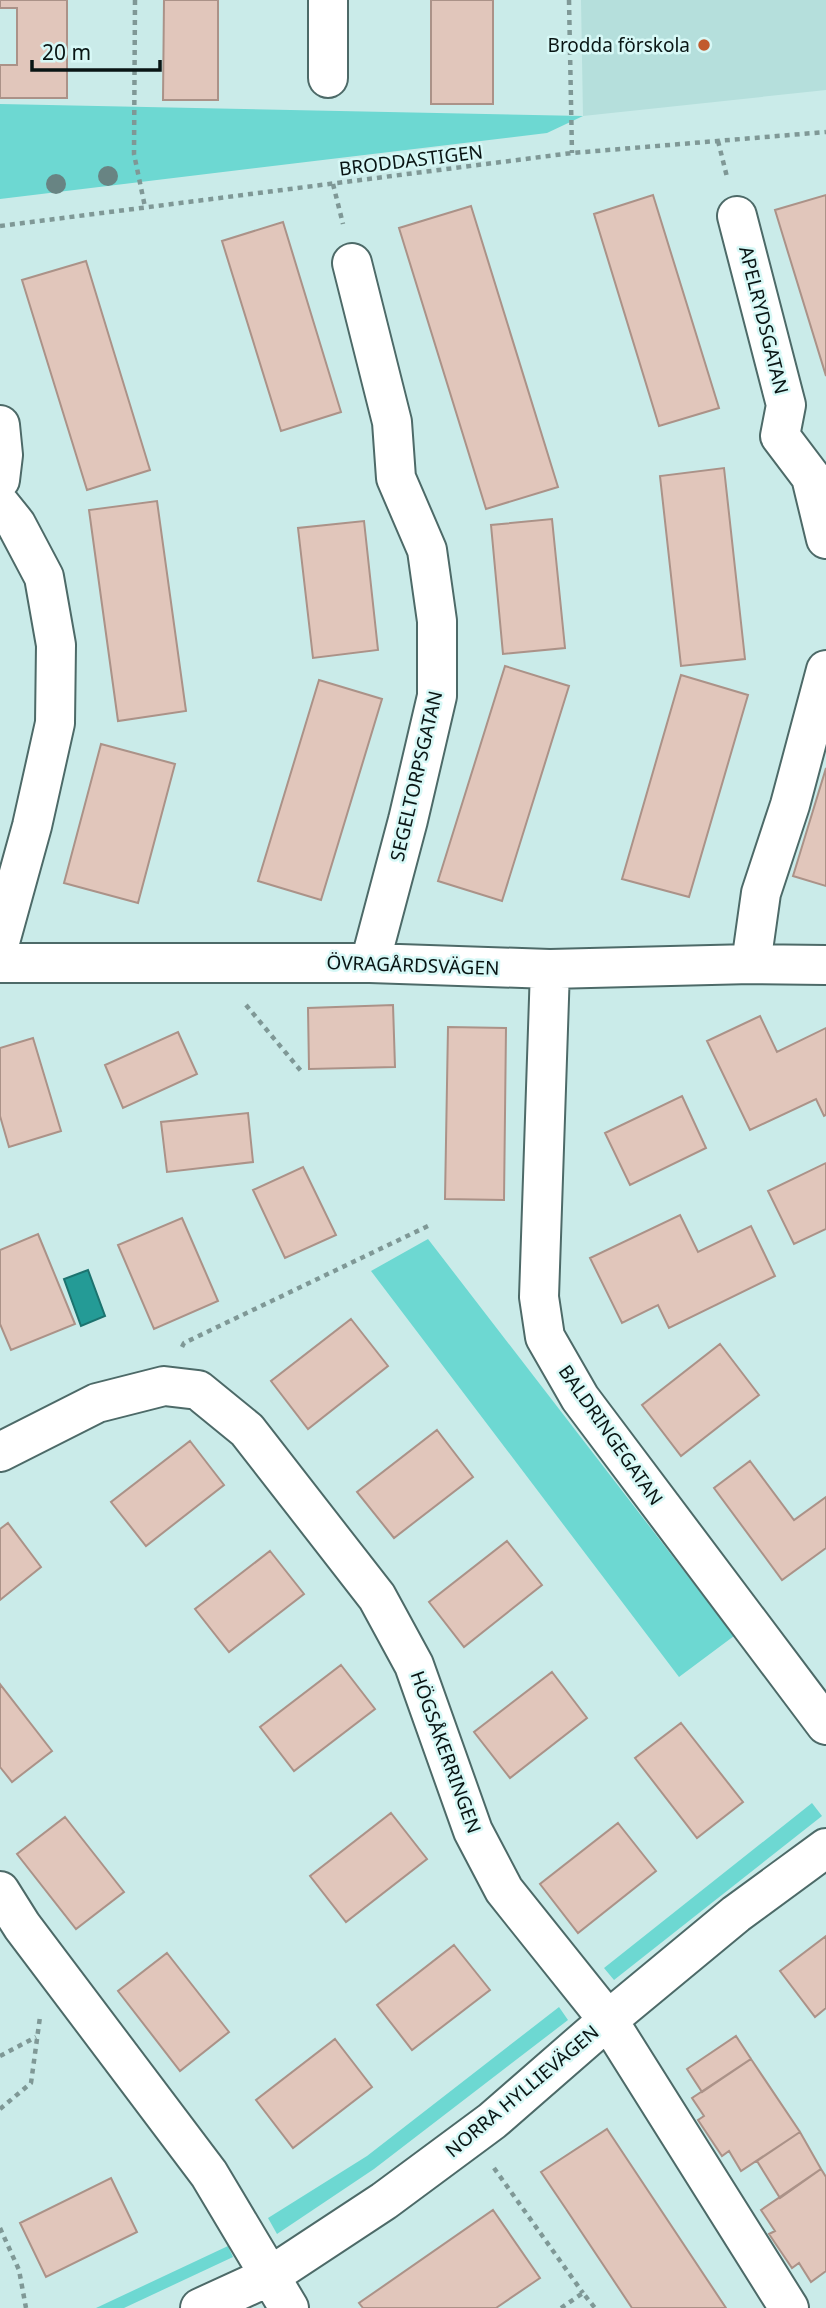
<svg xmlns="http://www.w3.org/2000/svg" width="826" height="2308" font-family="'Noto Sans',sans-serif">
	<rect width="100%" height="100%" fill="#caebe9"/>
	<path fill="#b5dfdc" d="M581,0H826V90L583,116Z"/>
	<path fill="#6dd8d2" d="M0,104L583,116L547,133L0,199Z
		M428,1239L734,1636L679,1677L371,1271Z
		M812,1803L822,1816L614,1980L604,1968Z
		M559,2007L568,2020L374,2169L277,2234L268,2218L367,2156Z
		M228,2246L233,2257L124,2308H96Z"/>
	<path fill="#249b96" stroke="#1c736f" stroke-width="2" d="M88,1270L105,1316L81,1326L64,1279Z"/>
	<path fill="#e1c6bb" stroke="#ab9288" stroke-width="2" d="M0,0H67V98H0V65H17V8H0Z
		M164,0H218V100H163Z
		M431,0H493V104H431Z
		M653,195L719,408L659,426L594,214Z
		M826,195V376L775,210Z
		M471,206L558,487L486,509L399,228Z
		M283,222L341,412L281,431L222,241Z
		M86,261L150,470L87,490L22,280Z
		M724,468L745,659L681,666L660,476Z
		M157,501L186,711L118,721L89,510Z
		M552,519L565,648L503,654L491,525Z
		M364,521L378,650L313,658L298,528Z
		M505,666L569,686L502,901L438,881Z
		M681,675L748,695L689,897L622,879Z
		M319,680L382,699L321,900L258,881Z
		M101,744L175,764L138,903L64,883Z
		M826,768V886L793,876Z
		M393,1005L395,1067L309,1069L308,1008Z
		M760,1016L777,1052L826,1028V1115L824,1116L816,1099L750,1130L707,1041Z
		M448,1027L506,1028L504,1200L445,1199Z
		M178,1032L197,1074L123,1108L105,1065Z
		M33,1038L61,1131L9,1147L0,1116V1048Z
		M682,1096L706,1148L630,1185L605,1133Z
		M248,1113L253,1162L167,1172L161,1122Z
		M826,1163V1229L794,1244L768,1191Z
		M303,1167L336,1235L285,1258L253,1190Z
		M680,1215L698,1252L751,1226L775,1276L669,1328L658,1305L622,1323L590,1258Z
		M182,1218L218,1301L154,1329L118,1245Z
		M38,1234L75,1324L11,1350L0,1324V1250Z
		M351,1319L388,1366L308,1429L271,1381Z
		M720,1344L759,1395L681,1456L642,1405Z
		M437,1430L473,1477L394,1538L357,1492Z
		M190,1441L224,1485L146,1546L111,1502Z
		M750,1461L794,1520L826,1497V1548L782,1580L714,1488Z
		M8,1523L41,1567L0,1600V1529Z
		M507,1541L542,1585L464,1647L429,1602Z
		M270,1551L304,1594L229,1652L195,1609Z
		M341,1665L375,1709L294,1771L260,1727Z
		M552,1672L587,1718L510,1778L474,1732Z
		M0,1684L52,1751L12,1782L0,1767Z
		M681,1723L743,1802L697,1838L635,1758Z
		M391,1813L427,1859L346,1922L310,1876Z
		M65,1817L124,1892L76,1929L17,1854Z
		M618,1823L656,1871L578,1933L540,1884Z
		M826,1936V2008L815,2017L780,1971Z
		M454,1945L490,1990L412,2050L377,2005Z
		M167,1953L229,2032L180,2071L118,1991Z
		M736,2036L751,2059L702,2092L687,2069Z
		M335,2039L372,2087L293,2148L256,2100Z
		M751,2059L800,2132L741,2171L729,2151L722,2156L698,2120L704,2116L692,2098Z
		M607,2129L726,2308H632L566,2209L541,2172Z
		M800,2132L821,2169L780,2198L757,2161Z
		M821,2169L826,2177V2271L811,2282L799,2263L792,2268L769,2234L775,2231L761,2210Z
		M111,2178L137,2232L46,2277L20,2223Z
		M493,2210L540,2278L496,2308H363L359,2303Z"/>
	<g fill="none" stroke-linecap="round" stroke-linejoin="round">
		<defs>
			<path id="minor" d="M328,78V0
				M737,216L786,405L780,436L811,477L826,539
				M352,263L392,422L396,478L427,550L437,621V696L408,820L370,963
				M0,425L3,455L0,480
				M0,504L16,524L44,577L56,645L55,723L32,826L0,942
				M0,963H370L550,969L751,964L826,965
				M751,964L761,893L790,805L826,670
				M550,969L539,1297L545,1337L580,1398L826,1725
				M0,1452L97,1403L164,1386L198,1390L247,1430L377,1597L414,1665L473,1831L504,1890L608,2020L789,2308
				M0,1891L22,1926L209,2174L289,2308
				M200,2308L270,2276L384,2201L492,2121L608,2020L736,1914L826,1848"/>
		</defs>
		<use href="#minor" stroke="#4d6a68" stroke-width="42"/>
		<path stroke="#7f9896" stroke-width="4.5" stroke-dasharray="5 5" stroke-linecap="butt" d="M135,0L134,154L145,207
			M569,0L572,153
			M718,141L727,177
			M333,184L343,224
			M0,226L572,153L826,132
			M246,1005L301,1071
			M182,1347L184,1343L428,1226
			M0,2056L36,2037
			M0,2109L31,2083L40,2017
			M494,2168L583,2293
			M0,2228L19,2270L26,2308
			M561,2308L583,2293L595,2308"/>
		<use href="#minor" stroke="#fff" stroke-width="38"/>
	</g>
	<g fill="#688483">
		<circle cx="108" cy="176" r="10"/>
		<circle cx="56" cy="184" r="10"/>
	</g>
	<circle fill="#c15a2d" stroke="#d7f8f6" stroke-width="2.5" cx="704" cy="45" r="7"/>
	<g text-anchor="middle" stroke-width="5" stroke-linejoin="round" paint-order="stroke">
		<g font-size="19" fill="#091514" stroke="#d7f8f6" text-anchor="end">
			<text x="690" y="52">Brodda förskola</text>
		</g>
		<g font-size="19" fill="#091514" stroke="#d7f8f6">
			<text transform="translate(411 160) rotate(-7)" y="7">BRODDASTIGEN</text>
			<text transform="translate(764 320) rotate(76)" y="7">APELRYDSGATAN</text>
			<text transform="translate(416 776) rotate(-77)" y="7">SEGELTORPSGATAN</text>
			<text transform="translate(413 965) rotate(2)" y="7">ÖVRAGÅRDSVÄGEN</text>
			<text transform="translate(611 1435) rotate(55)" y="7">BALDRINGEGATAN</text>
			<text transform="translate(446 1752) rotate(70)" y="7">HÖGSÅKERRINGEN</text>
			<text transform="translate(522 2091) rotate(-40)" y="7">NORRA HYLLIEVÄGEN</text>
		</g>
	</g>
	<path d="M32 60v10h128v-10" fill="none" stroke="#091514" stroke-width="3.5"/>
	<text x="42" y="60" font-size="21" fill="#091514" stroke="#d7f8f6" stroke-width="5" paint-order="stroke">20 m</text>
</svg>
